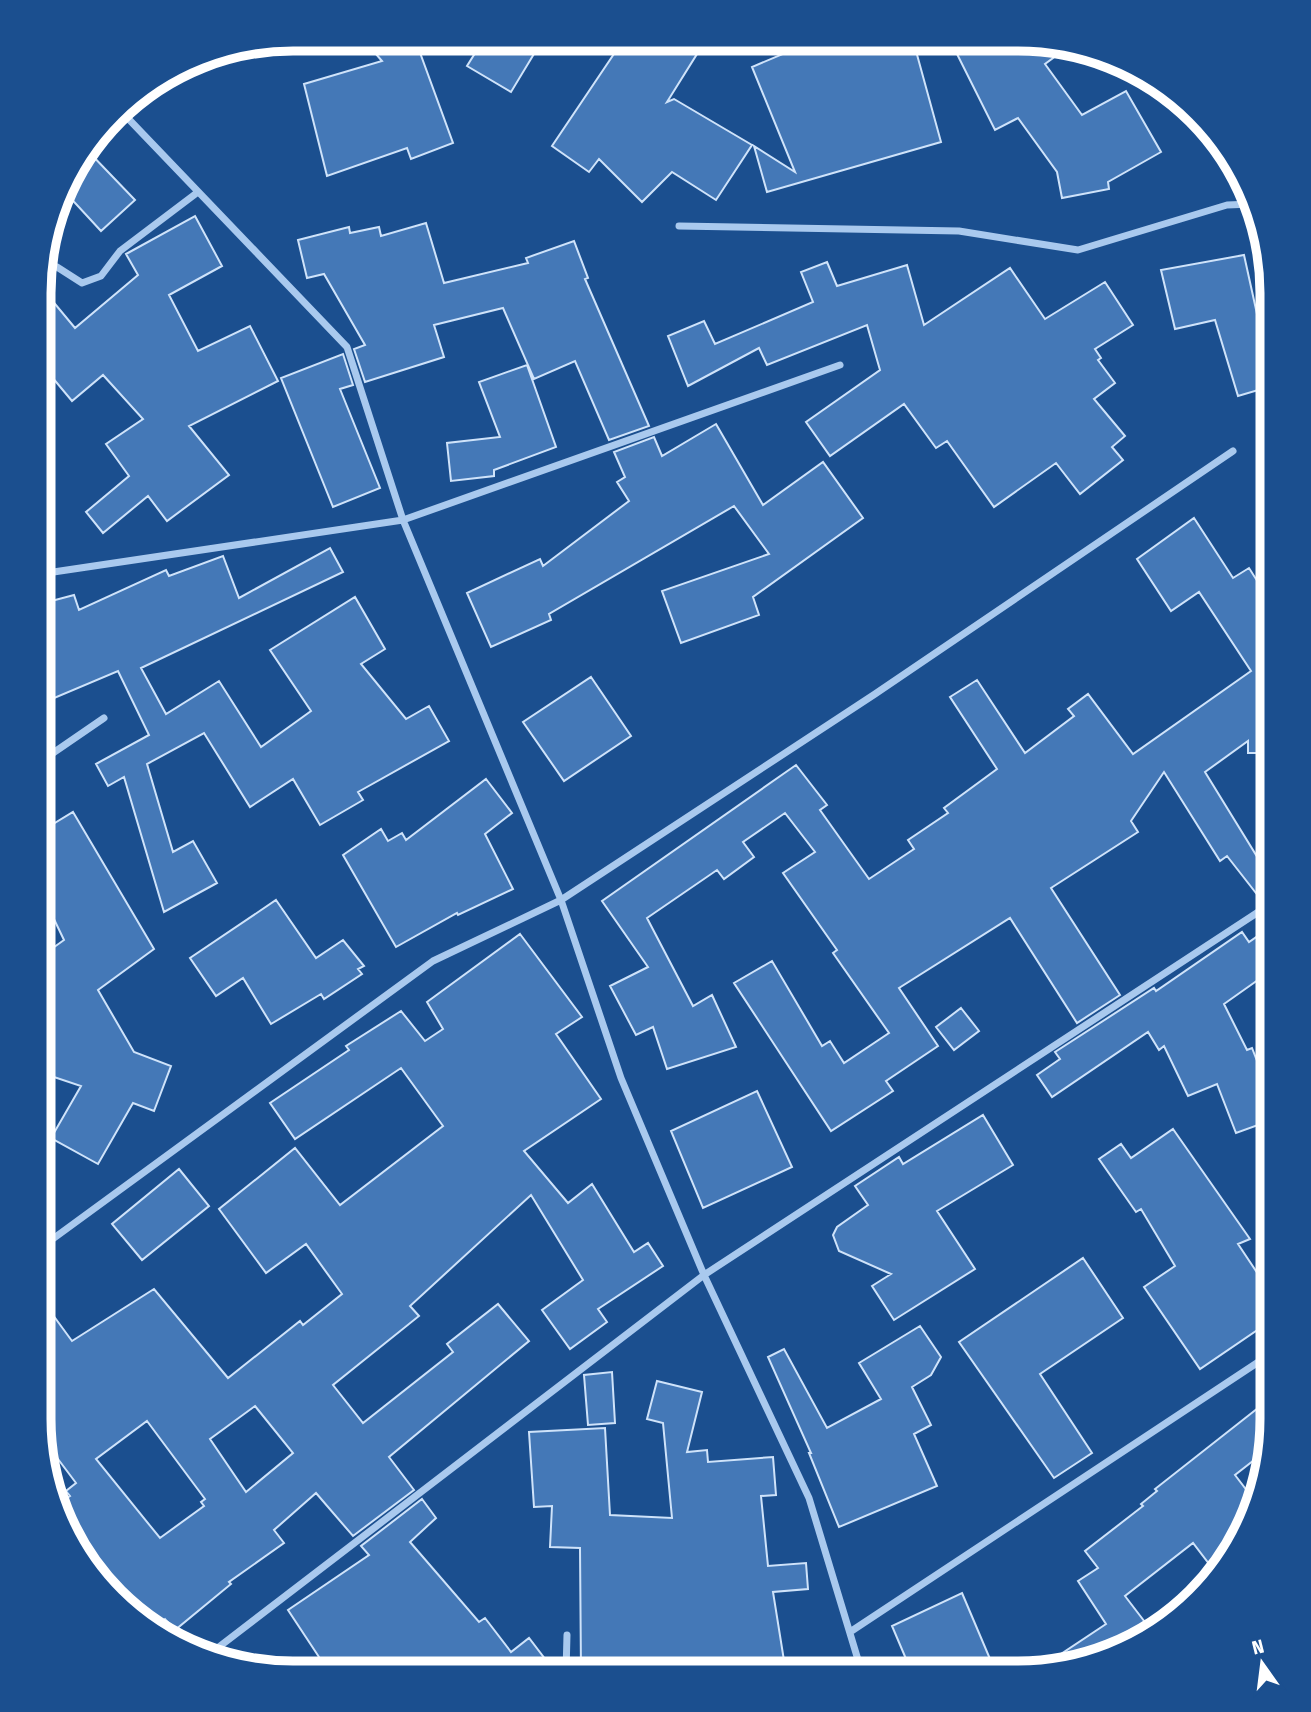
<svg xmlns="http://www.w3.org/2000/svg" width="1311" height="1712" font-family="'Fira Sans Condensed',sans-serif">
	<rect width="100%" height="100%" fill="#1b4f8f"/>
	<path fill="#4478b7" stroke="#cfe3fa" stroke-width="2" fill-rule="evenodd" d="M363,39H415L453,143L411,159L407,148L327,176L304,84L382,61Z
		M484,39H543L511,92L467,66Z
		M624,39L674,40L697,54L667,102L674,99L752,145L716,200L672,172L642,202L599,159L589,172L552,146Z
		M816,40H913L941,142L767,192L754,146L795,172L752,67Z
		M950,40L1052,41L1068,47L1045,64L1082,115L1126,91L1161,152L1108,182L1109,189L1062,198L1057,172L1018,118L995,130Z
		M86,149L135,200L101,231L64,191L72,166Z
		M195,216L222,266L169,295L198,351L250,326L278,381L189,426L229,475L167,521L148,496L103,533L86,512L129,476L106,444L143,419L103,375L72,401L41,364V287L75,328L138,275L126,254Z
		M426,223L444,283L528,263L526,258L574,241L588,278L585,279L649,426L609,440L575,361L534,379L503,308L434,325L444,357L365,382L354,349L365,345L324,274L307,278L298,240L349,227L350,233L379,227L381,236Z
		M1244,255L1259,323L1272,319V386L1238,396L1215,320L1175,329L1161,270Z
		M827,262L837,286L907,265L924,325L1010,268L1045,319L1105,282L1133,325L1095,349L1101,358L1098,360L1115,383L1094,399L1125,436L1112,447L1123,460L1080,494L1056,463L994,507L947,441L936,448L904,404L830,456L806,422L880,370L867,325L767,365L759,348L688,386L668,336L704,321L715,344L813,302L801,272Z
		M343,354L353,385L340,389L380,488L333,507L281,378Z
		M527,365L556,447L494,470V476L451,481L447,443L500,437L479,382Z
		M716,424L763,505L823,462L863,518L753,597L759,615L681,643L662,591L769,554L734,506L549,614L551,620L491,647L467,593L540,559L543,566L629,501L617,482L625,477L614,452L654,437L662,456Z
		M1194,518L1233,578L1249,568L1272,604V776L1257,753H1248V741L1205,772L1272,881V897L1263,902L1227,856L1220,861L1164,772L1131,821L1138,832L1051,888L1120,995L1077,1023L1010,918L899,988L938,1046L886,1081L893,1091L831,1131L734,983L772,961L822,1046L830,1041L844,1063L889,1033L833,953L837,950L783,873L815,852L785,813L743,842L754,857L724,879L717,870L647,918L693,1006L712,995L736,1047L667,1069L653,1027L636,1035L610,986L648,967L602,901L796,765L827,805L820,810L869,879L914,849L908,840L948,813L944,808L997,769L950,697L977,680L1025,753L1074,716L1068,709L1088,694L1133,754L1251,671L1199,592L1171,611L1137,559Z
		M330,548L343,572L141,668L166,714L219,681L261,747L311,711L270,650L355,597L385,649L361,664L406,719L429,706L449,741L358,792L363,800L320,825L293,779L250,807L204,733L147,764L173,852L193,841L217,883L164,912L124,777L108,786L96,764L149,735L118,671L40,704V604L74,595L79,610L166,570L169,576L223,556L239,598Z
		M591,677L631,736L564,781L523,722Z
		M486,779L512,813L485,834L513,889L458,915L457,913L396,947L343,855L381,829L388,841L402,833L406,840Z
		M73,812L154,949L98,990L134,1052L171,1066L154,1111L133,1103L98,1164L51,1138L81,1086L39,1072V958L64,940L40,890V832Z
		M276,900L316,958L343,940L364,966L358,969L362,974L324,999L321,994L271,1024L243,978L216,996L190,958Z
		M1272,926V970L1224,1004L1247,1050L1252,1048L1272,1099V1120L1236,1133L1217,1084L1188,1096L1164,1046L1159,1050L1148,1032L1052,1097L1037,1075L1060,1059L1055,1052L1154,988L1156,991L1242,932L1249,942Z
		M520,934L582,1017L556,1034L601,1099L524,1151L568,1203L592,1184L634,1252L648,1243L663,1266L598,1309L607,1322L570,1349L542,1310L583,1280L531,1195L410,1306L419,1316L333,1385L363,1423L453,1352L447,1344L498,1304L529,1341L389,1457L414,1490L353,1536L316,1493L274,1530L284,1543L229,1582L231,1584L175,1630L165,1619L151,1630L65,1532L58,1504L70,1496L66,1491L76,1483L43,1439L38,1420L39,1296L72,1341L154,1289L228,1378L300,1321L303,1325L342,1294L306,1244L266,1273L219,1209L295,1148L340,1205L443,1126L401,1068L295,1139L270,1103L349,1050L346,1046L401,1011L425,1041L443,1029L427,1002ZM255,1406L293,1453L246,1492L210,1439ZM147,1421L205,1499L201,1502L204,1506L160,1538L96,1459Z
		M961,1008L979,1031L954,1050L936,1027Z
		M757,1091L792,1167L703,1208L671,1131Z
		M983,1115L1013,1165L937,1211L975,1269L894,1320L872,1286L891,1274L839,1251L833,1235L837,1227L868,1205L855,1186L899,1157L903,1164Z
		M1173,1129L1250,1239L1238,1244L1272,1295V1320L1200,1369L1144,1287L1175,1266L1141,1209L1136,1212L1099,1159L1121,1144L1131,1158Z
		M179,1169L209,1206L142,1260L112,1224Z
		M1083,1258L1123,1318L1040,1374L1092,1453L1054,1478L959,1342Z
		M920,1326L941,1357L931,1375L912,1387L931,1425L914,1434L937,1486L839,1527L809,1453H811L768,1357L784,1349L827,1428L881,1399L859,1363Z
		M612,1372L615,1423L588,1425L584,1375Z
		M657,1381L702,1392L687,1452L707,1450L708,1462L773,1457L776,1495L761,1496L768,1566L806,1563L808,1589L773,1592L786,1673L581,1672L580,1548L550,1547L552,1506L534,1507L529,1432L605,1428L610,1515L672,1518L663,1423L647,1419Z
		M1272,1397V1436L1267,1450L1235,1475L1251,1496L1229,1561L1216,1573L1193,1543L1125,1596L1151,1630L1131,1647L1047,1667L1046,1664L1106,1624L1078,1581L1098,1568L1085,1551L1143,1506L1141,1504L1157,1491L1155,1489Z
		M422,1499L436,1518L410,1542L479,1622L485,1618L511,1652L529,1638L555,1672H330L319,1657L288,1610L369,1555L361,1546Z
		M962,1593L996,1673H912L892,1626Z"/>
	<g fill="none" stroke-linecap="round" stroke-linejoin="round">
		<path stroke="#a9c9ee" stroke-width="7" d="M119,109L347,347L403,520L561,900L621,1078L704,1275L809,1498L862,1673
			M679,226L959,231L1078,250L1227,205L1252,204
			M57,267L82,283L101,276L120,251L198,192
			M40,574L403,520L840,365
			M40,762L104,718
			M39,1249L433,961L561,900L875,694L1233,451
			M850,1632L1272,1353
			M211,1653L704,1275L1272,903
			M566,1672L567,1635"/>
	</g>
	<path d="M0 0H1311V1712H0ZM293 51H1018A242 242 0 0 1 1260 293V1419A242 242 0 0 1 1018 1661H293A242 242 0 0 1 51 1419V293A242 242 0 0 1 293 51Z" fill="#1b4f8f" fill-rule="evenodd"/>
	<path fill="none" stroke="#fff" stroke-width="9" d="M293 51H1018A242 242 0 0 1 1260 293V1419A242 242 0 0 1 1018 1661H293A242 242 0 0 1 51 1419V293A242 242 0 0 1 293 51Z"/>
	<g transform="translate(1262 1663) rotate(346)" stroke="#1b4f8f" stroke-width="5" paint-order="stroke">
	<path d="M0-5L12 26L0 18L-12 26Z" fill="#ffffff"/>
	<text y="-10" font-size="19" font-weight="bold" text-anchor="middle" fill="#ffffff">N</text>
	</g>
</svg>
